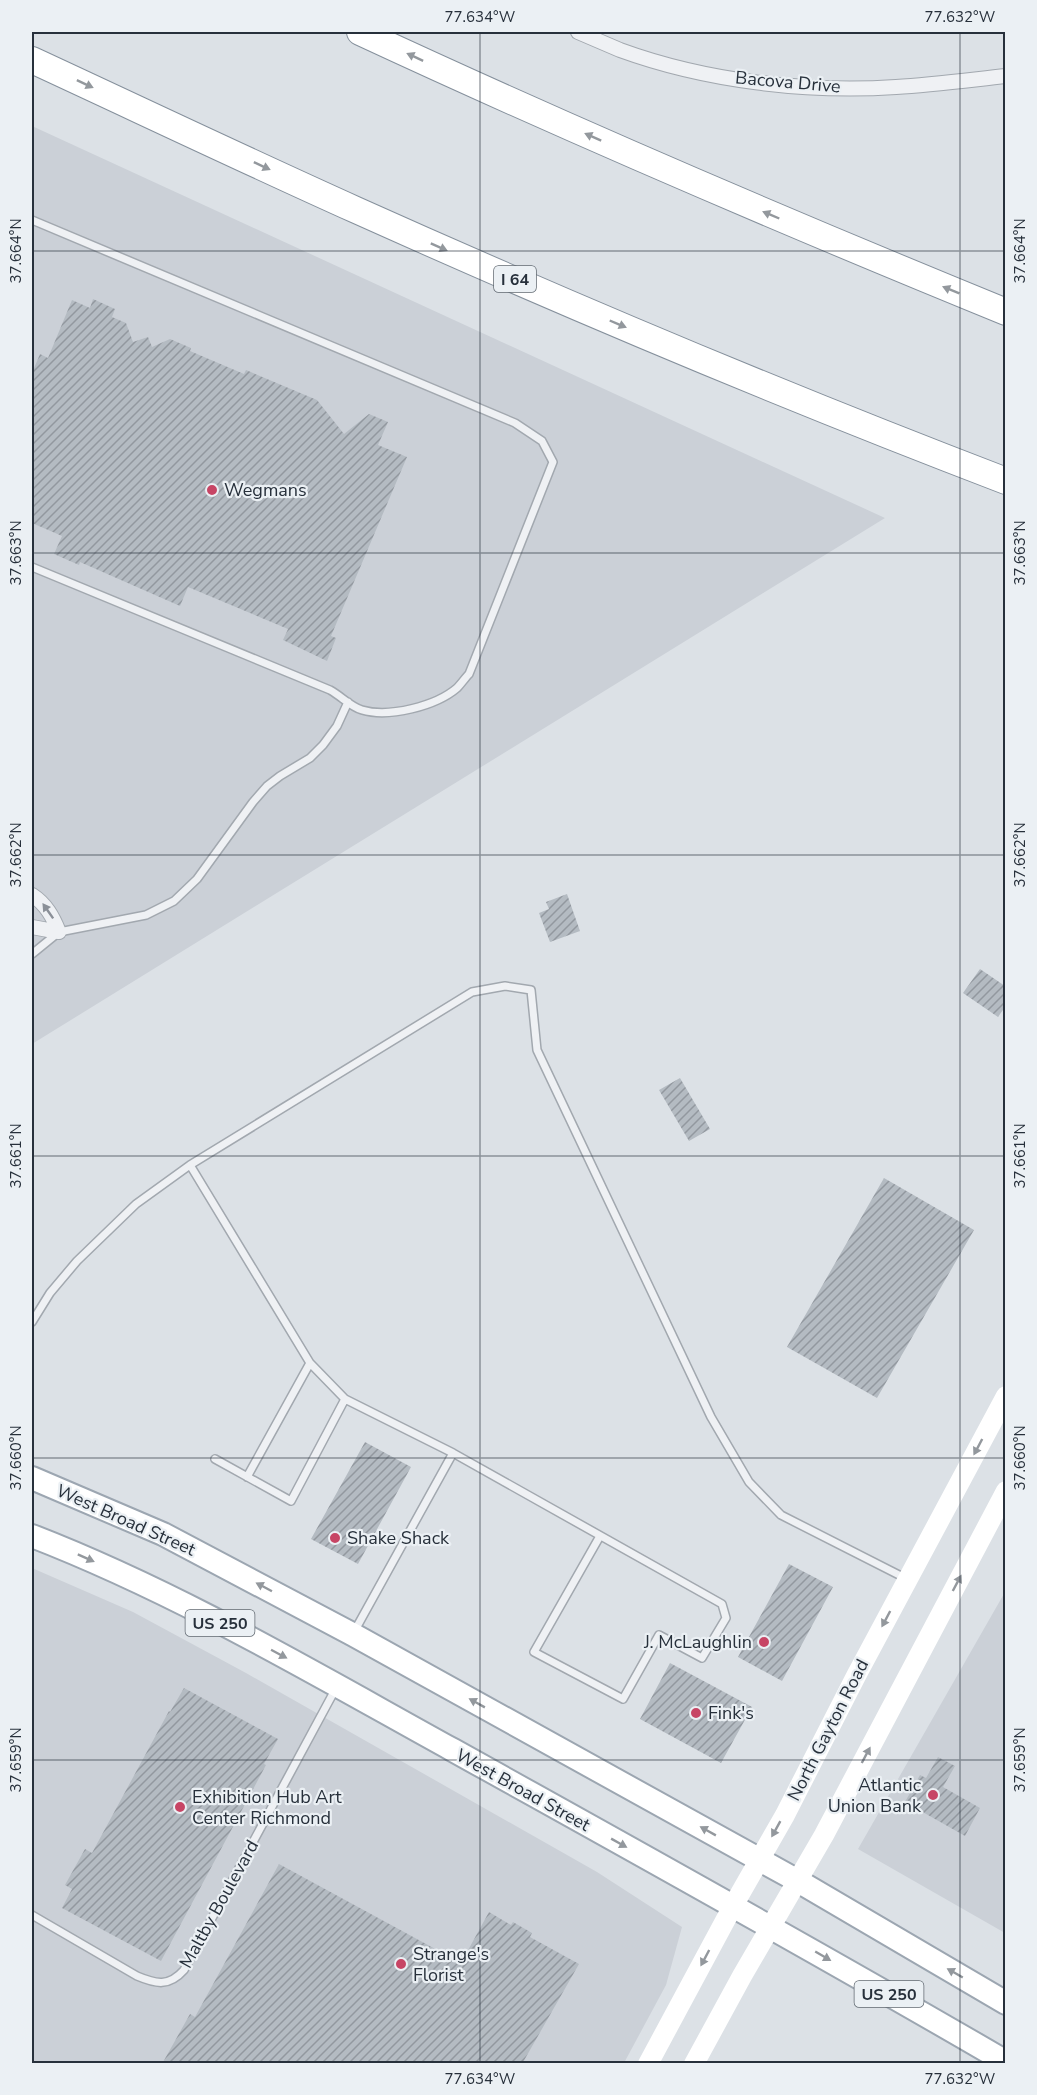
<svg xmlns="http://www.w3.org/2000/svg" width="1037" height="2095" font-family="'Nunito Sans',sans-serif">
	<defs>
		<pattern id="building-hatch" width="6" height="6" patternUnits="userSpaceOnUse" patternTransform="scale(1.5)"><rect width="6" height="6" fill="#b4bbc2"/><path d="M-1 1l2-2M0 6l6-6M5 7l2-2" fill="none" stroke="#92989f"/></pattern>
	</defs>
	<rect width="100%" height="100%" fill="#dce1e6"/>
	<path fill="#cbd0d7" d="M32,126L885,518L32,1044Z
		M32,1568L133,1612L246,1673L597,1872L682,1927L666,1985L624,2063H32Z
		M1005,1592V1933L858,1849Z"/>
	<path fill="url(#building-hatch)" d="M93,299L115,309L112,317L126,323L133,342L148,337L152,347L170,339L191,348L190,351L244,374L246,370L317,400L344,434L369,414L388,422L378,445L407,457L331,636L336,638L327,661L283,640L288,629L188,587L180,606L80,562L79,565L54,554L62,536L32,523V373L40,354L48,358L72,300L90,308Z
		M567,894L580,931L550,942L539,913L549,909L546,902Z
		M980,969L1005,986V1007L998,1017L963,993Z
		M680,1078L710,1129L689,1141L659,1090Z
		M884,1178L974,1230L877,1398L787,1347Z
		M365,1442L411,1467L358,1564L311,1539Z
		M789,1564L833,1587L782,1681L738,1657Z
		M670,1663L752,1707L721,1763L640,1719Z
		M184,1688L278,1739L264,1764L266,1765L161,1961L62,1908L72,1889L65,1885L85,1849L92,1853L169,1711L170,1712Z
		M938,1757L955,1766L943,1787L980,1808L965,1836L905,1802L920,1775L926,1778Z
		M279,1864L461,1963L489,1912L511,1925L513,1922L532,1933L530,1937L579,1964L522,2064H162L190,2014L195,2017Z"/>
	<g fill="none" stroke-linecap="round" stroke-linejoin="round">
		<defs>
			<path id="lane" d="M32,220L515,423L542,441L553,462L469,674C465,678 461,684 457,688C436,706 389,718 362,710C351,707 341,696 330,690L32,567
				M32,954L59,932L146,915L174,901L197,879L253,802L267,786L280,776L310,758L323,745L337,726L348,702
				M190,1165L310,1363L345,1399L453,1453
				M32,1322L50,1293L77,1261L136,1204L190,1165L472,992L505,986L531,990L537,1050L711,1417L749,1482L781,1515L905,1578
				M215,1459L291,1501L345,1399
				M247,1477L310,1363
				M354,1632L453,1453L722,1604L726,1618L702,1658L659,1635L623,1699L534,1652L600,1536
				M32,1915L137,1976C156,1984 169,1987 184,1970L336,1688"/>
			<path id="street" d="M578,32C592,38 606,44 620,50C705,81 806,93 896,87C932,85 969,80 1006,76
				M32,895C46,904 53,917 59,932
				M32,927L59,932"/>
			<path id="primary" d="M32,1478L163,1534L352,1634L798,1881L1006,2003
				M32,1536C179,1593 315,1674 453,1750C638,1853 823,1955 1006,2062"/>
			<path id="highway" d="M360,32C573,131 788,223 1006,312
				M32,60C140,110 247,161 356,210C570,306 786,397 1006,481"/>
		</defs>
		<use href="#lane" stroke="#a2a8af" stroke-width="10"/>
		<use href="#street" stroke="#a2a8af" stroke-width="16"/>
		<use href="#primary" stroke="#9ca6b1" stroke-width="26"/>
		<use href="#highway" stroke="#85909c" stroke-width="28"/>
		<use href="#lane" stroke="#eff1f4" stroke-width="7"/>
		<use href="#street" stroke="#eff1f4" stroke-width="14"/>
		<path stroke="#fff" stroke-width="20" d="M648,2064L733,1906L785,1815L856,1676L1006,1396
			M694,2064L742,1976L824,1835L1006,1491"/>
		<use href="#primary" stroke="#fff" stroke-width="22"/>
		<use href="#highway" stroke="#fff" stroke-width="26"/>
	</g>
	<defs><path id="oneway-solid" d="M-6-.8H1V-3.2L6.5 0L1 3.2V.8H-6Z" transform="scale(1.5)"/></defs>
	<g fill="#93989d">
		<use href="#oneway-solid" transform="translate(415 57) rotate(-155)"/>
		<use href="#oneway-solid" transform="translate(85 84) rotate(25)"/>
		<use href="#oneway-solid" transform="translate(593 137) rotate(-156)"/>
		<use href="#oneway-solid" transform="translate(262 166) rotate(25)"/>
		<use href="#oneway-solid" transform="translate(771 215) rotate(-157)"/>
		<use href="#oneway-solid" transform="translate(439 247) rotate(24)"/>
		<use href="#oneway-solid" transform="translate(951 290) rotate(-158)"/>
		<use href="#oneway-solid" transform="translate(618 324) rotate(23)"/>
		<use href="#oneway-solid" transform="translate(978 1447) rotate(118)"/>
		<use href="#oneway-solid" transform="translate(86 1558) rotate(24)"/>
		<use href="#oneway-solid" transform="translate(957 1583) rotate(-62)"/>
		<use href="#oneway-solid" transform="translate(264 1587) rotate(-152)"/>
		<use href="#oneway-solid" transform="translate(886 1619) rotate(118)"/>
		<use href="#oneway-solid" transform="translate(279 1654) rotate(28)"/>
		<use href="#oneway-solid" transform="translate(477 1703) rotate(-151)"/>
		<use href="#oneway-solid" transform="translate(866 1755) rotate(-62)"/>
		<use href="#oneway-solid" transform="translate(776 1829) rotate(119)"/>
		<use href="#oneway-solid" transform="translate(708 1831) rotate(-151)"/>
		<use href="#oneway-solid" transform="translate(619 1843) rotate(29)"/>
		<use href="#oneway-solid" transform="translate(823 1956) rotate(30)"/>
		<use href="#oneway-solid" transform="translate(705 1958) rotate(118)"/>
		<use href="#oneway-solid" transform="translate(955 1973) rotate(-150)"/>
	</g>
	<use fill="#8b9098" href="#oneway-solid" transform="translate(48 911) rotate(-125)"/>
	<path fill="none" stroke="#27303b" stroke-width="1.5" stroke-opacity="0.45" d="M480,32V2064M960,32V2064M32,251H1006M32,553H1006M32,855H1006M32,1156H1006M32,1458H1006M32,1760H1006M32,2062H1006"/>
	<g fill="#c74565" stroke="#ebf0f4" stroke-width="2">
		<circle cx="212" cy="490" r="6"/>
		<circle cx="335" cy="1538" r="6"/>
		<circle cx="764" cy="1642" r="6"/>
		<circle cx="696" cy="1713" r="6"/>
		<circle cx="933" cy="1795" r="6"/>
		<circle cx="180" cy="1807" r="6"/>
		<circle cx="401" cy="1964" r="6"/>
	</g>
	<g text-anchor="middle" stroke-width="4.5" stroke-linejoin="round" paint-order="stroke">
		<g fill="#ebf0f4" stroke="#626a72" stroke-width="1.5">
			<rect x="494" y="266" width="42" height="26" rx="4.5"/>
			<rect x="185.5" y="1610" width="69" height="26" rx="4.5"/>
			<rect x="854.5" y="1981" width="69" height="26" rx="4.5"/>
		</g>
		<g font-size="16" font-weight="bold" fill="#27303b">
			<text x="515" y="285">I 64</text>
			<text x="220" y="1629">US 250</text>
			<text x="889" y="2000">US 250</text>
		</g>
		<g font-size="18" fill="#27303b" stroke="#ebf0f4">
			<text transform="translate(788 82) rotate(5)" y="6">Bacova Drive</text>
			<text transform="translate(126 1520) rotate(24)" y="6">West Broad Street</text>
			<text transform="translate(828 1730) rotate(-63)" y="6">North Gayton Road</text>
			<text transform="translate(523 1790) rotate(29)" y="6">West Broad Street</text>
			<text transform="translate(219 1904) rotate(-61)" y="6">Maltby Boulevard</text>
		</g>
		<g font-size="18" fill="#27303b" stroke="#ebf0f4" text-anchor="start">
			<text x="224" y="496">Wegmans</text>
			<text x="347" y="1544">Shake Shack</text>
			<text x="752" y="1648" text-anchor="end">J. McLaughlin</text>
			<text x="708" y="1719">Fink's</text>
			<text x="921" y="1791" text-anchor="end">Atlantic<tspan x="921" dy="21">Union Bank</tspan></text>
			<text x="192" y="1803">Exhibition Hub Art<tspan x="192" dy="21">Center Richmond</tspan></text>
			<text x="413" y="1960">Strange's<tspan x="413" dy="21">Florist</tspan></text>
		</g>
	</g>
	<rect width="1037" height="2095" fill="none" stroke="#ebf0f4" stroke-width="66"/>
	<rect x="33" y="33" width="971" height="2029" fill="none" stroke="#27303b" stroke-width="2"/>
	<g font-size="15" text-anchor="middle" fill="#27303b">
		<text x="480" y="22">77.634°W</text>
		<text x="960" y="22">77.632°W</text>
		<text transform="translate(16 251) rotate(-90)" y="5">37.664°N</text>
		<text transform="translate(1020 251) rotate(-90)" y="5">37.664°N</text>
		<text transform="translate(16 553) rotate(-90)" y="5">37.663°N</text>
		<text transform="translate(1020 553) rotate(-90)" y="5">37.663°N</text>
		<text transform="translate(16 855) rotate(-90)" y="5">37.662°N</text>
		<text transform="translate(1020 855) rotate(-90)" y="5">37.662°N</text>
		<text transform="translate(16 1156) rotate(-90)" y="5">37.661°N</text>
		<text transform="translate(1020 1156) rotate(-90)" y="5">37.661°N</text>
		<text transform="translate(16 1458) rotate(-90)" y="5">37.660°N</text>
		<text transform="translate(1020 1458) rotate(-90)" y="5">37.660°N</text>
		<text transform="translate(16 1760) rotate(-90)" y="5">37.659°N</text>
		<text transform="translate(1020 1760) rotate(-90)" y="5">37.659°N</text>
		<text x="480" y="2084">77.634°W</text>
		<text x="960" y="2084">77.632°W</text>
	</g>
</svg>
